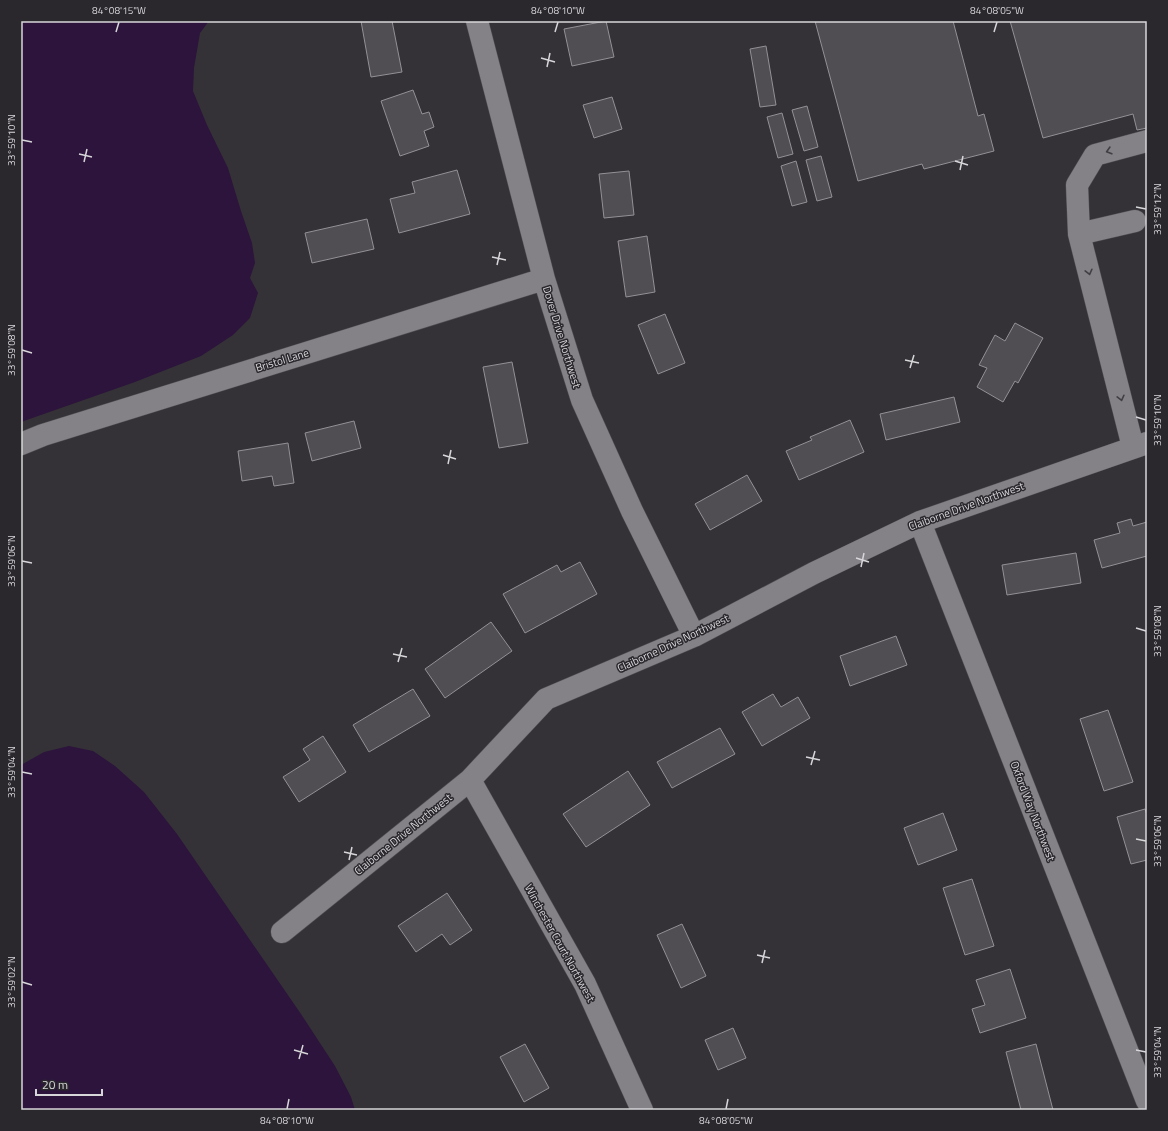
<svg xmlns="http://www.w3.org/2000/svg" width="1168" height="1131" font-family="'Titillium Web',sans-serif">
	<rect width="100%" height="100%" fill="#353237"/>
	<path fill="#2c143c" d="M21,21H209L200,33L194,68L193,91L207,125L228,168L241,211L252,243L255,263L250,278L258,293L250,318L233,335L201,356L135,382L21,422Z
		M69,746L93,751L115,766L144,792L177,834L301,1014L335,1066L351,1097L355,1110H21V765L44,752Z"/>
	<path fill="#514e53" stroke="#939096" d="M361,21H392L402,72L371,77Z
		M606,21L614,57L572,66L564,29Z
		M815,21H953L978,116L984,114L994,151L924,169L922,164L858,181Z
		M1010,21H1147V128L1137,130L1133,114L1043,138Z
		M766,46L776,105L760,107L750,49Z
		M413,90L422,114L429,112L434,127L424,131L429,146L400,156L381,101Z
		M612,97L622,129L594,138L583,105Z
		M807,106L818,147L804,151L792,110Z
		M782,113L793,154L778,158L767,117Z
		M821,156L832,197L817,201L806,160Z
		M796,161L807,202L792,206L781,166Z
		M457,170L470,214L399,233L390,199L415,193L412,182Z
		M629,171L634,215L604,218L599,174Z
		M367,219L374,249L312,263L305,233Z
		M647,236L655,292L626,297L618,241Z
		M665,314L685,363L658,374L638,325Z
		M1015,323L1043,338L1018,383L1015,381L1003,402L977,387L987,368L979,365L995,335L1005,341Z
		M512,362L528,443L499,448L483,367Z
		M954,397L960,422L886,440L880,414Z
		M850,420L864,452L799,480L786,451L812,440L810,437Z
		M354,421L361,448L312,461L305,433Z
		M288,443L294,483L274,486L272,476L242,481L238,451Z
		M747,475L762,501L710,530L695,504Z
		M1131,519L1133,526L1147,522V556L1102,568L1094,540L1120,533L1117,523Z
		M1076,553L1081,583L1007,595L1002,565Z
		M580,562L597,594L525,633L503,594L557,565L561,572Z
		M491,622L512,651L445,698L425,669Z
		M896,636L907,665L850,686L840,656Z
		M413,689L430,716L369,752L353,725Z
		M773,694L781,707L798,697L810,718L762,746L742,712Z
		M1108,710L1133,782L1104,791L1080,719Z
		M720,728L735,754L672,788L657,762Z
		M323,736L346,772L299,802L283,777L310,760L303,749Z
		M628,771L650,805L586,847L563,814Z
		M1145,809L1147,815V860L1131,864L1117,817Z
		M943,813L957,850L918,865L904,828Z
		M972,879L994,946L965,955L943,888Z
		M447,893L472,930L450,945L442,934L416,952L398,926Z
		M682,924L706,976L681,988L657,935Z
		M1010,969L1026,1018L980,1033L972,1009L985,1005L976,980Z
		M733,1028L746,1058L718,1070L705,1040Z
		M525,1044L549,1088L524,1102L500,1057Z
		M1036,1044L1053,1110H1021L1006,1052Z"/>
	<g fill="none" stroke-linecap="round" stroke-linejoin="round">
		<defs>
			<path id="minor" d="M477,21L544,279L582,400L632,511L694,636
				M1079,234L1135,221
				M21,444L43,435L544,279
				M1133,447L1079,234L1077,185L1095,155L1147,141
				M920,522L1147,1101
				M470,780L585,984L642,1110
				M282,932L470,780L546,699L694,636L814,573L920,522L1147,443"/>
		</defs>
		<use href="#minor" stroke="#504f52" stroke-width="23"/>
		<use href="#minor" stroke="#848187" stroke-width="22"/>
	</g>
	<defs><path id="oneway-chevron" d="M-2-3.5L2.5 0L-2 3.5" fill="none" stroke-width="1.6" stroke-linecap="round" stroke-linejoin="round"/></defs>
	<g stroke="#413e44">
		<use href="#oneway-chevron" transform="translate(1109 151) rotate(164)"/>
		<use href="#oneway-chevron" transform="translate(1089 272) rotate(76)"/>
		<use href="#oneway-chevron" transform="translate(1121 398) rotate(76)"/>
	</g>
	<path fill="none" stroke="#d7d6d9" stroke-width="1.5" d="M116,32L119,22M555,32L558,22M994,32L997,22M541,58L555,62M547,67L550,53M22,140L32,142M79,154L92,157M955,161L968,165M84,162L87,149M960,170L963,156M1136,207L1146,209M492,257L506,260M497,265L500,252M22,350L32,353M905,360L919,363M910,368L914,355M1136,417L1146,420M443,455L456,459M448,464L451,450M856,558L869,562M22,561L32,563M861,567L864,553M1136,628L1146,631M393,654L407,657M398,662L402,648M806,757L820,760M811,765L815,751M22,772L32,774M1136,839L1146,841M344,852L357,855M349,860L352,847M757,955L770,958M762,963L765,950M22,982L32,985M294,1050L308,1054M1136,1050L1146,1052M299,1059L303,1045M287,1109L289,1099M726,1109L728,1099"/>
	<g text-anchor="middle" stroke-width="3" stroke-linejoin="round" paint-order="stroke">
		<g font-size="11" fill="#d7d6d9" stroke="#2b282d">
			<text transform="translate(562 337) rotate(73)" y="4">Dover Drive Northwest</text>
			<text transform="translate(282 360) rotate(-17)" y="4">Bristol Lane</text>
			<text transform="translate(966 506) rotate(-20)" y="4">Claiborne Drive Northwest</text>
			<text transform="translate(673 643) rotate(-25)" y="4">Claiborne Drive Northwest</text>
			<text transform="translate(1033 811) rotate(69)" y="4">Oxford Way Northwest</text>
			<text transform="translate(403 834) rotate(-39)" y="4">Claiborne Drive Northwest</text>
			<text transform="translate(560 943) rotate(61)" y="4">Winchester Court Northwest</text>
		</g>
	</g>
	<rect width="1168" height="1131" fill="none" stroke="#2b282d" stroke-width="44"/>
	<path d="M36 1089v6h66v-6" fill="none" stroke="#d7d6d9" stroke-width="2"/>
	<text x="42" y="1089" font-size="12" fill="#d7d6d9" stroke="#2b282d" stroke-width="3" paint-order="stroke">20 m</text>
	<rect x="22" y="22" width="1124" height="1087" fill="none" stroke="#d7d6d9" stroke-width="1.5"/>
	<g font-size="10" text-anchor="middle" fill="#d7d6d9">
		<text x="119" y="14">84°08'15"W</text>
		<text x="558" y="14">84°08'10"W</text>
		<text x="997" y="14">84°08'05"W</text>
		<text transform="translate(11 140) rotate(-90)" y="4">33°59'10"N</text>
		<text transform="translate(1157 209) rotate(-90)" y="4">33°59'12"N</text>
		<text transform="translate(11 350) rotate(-90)" y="4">33°59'08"N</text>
		<text transform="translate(1157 420) rotate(-90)" y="4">33°59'10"N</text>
		<text transform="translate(11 561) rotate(-90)" y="4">33°59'06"N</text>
		<text transform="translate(1157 631) rotate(-90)" y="4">33°59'08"N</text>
		<text transform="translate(11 772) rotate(-90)" y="4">33°59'04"N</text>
		<text transform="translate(1157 841) rotate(-90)" y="4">33°59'06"N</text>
		<text transform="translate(11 982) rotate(-90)" y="4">33°59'02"N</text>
		<text transform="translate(1157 1052) rotate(-90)" y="4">33°59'04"N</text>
		<text x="287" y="1124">84°08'10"W</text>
		<text x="726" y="1124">84°08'05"W</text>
	</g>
</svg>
